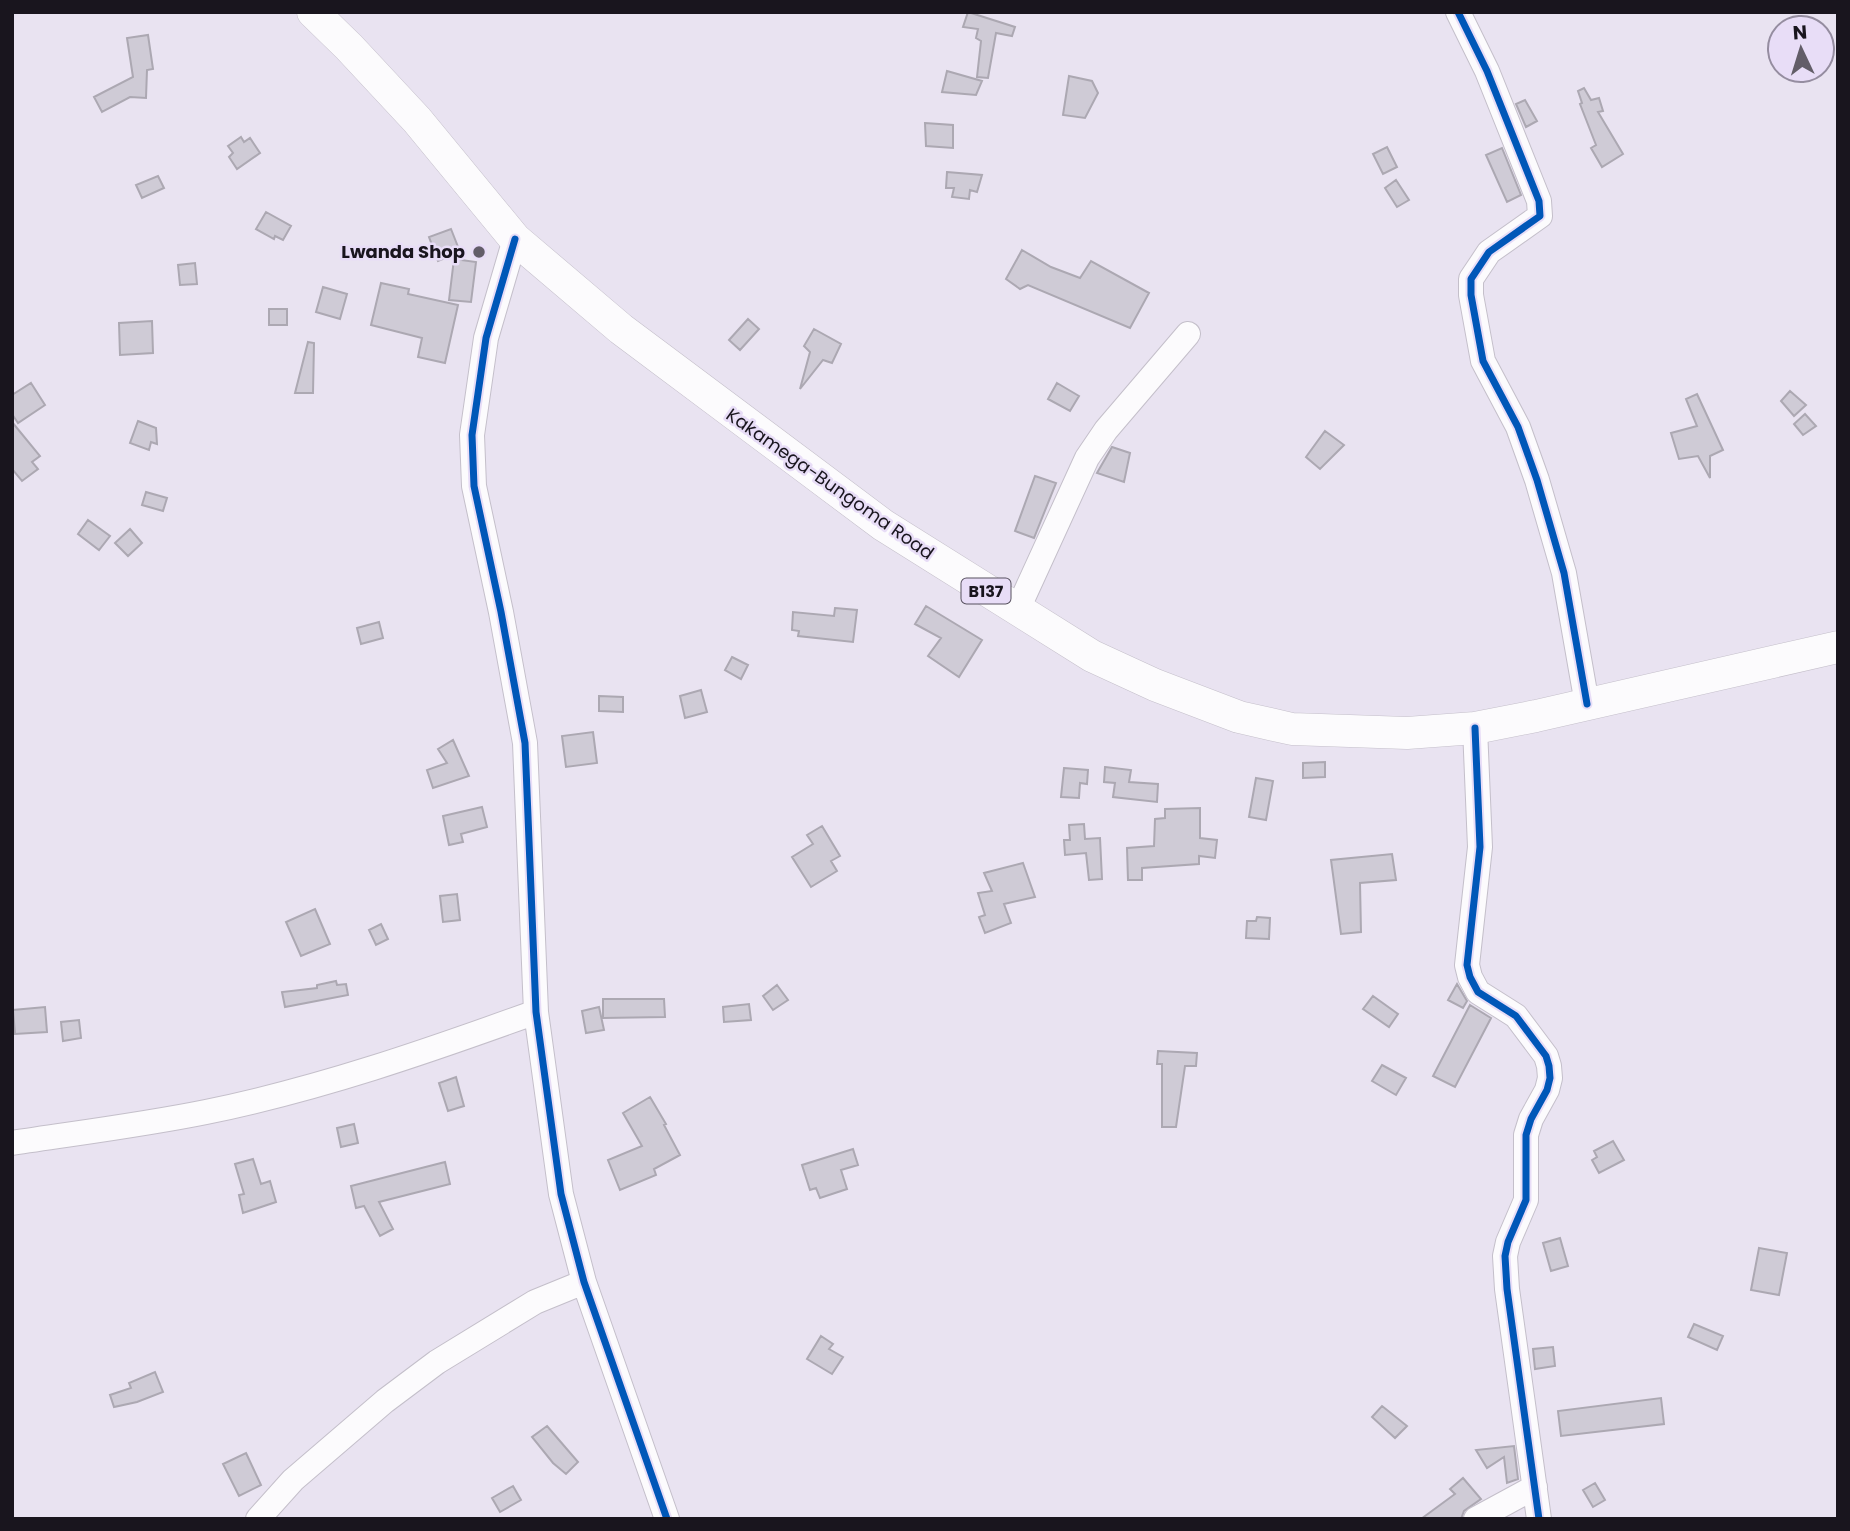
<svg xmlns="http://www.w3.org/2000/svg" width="1850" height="1531" font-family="Poppins,sans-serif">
	<rect width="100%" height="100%" fill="#e9e3f1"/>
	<path fill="#cfcbd6" stroke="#aca8b2" stroke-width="2" d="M968,12L1015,27L1012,36L996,33L988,78L977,77L981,41L976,38L978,29L963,27Z
		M148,35L153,69L147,70L146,98L130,97L102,112L94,97L133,77L127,38Z
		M947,71L982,81L976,95L942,92Z
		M1069,76L1092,81L1098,93L1085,118L1063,115Z
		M1584,88L1591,100L1599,98L1603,111L1598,112L1623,154L1602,167L1591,148L1596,145L1580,104L1582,103L1578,91Z
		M1525,100L1537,121L1526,127L1516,104Z
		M925,123L953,125V148L926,146Z
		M241,137L244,142L250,138L260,153L237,169L229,157L233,153L228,146Z
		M1387,147L1397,167L1383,174L1373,154Z
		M1502,148L1521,195L1507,202L1486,155Z
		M947,172L982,175L977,192L970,190L969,199L952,197L954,188H946Z
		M158,176L164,188L142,198L136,185Z
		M1396,180L1409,200L1397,207L1385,188Z
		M266,212L291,226L283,240L275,236L274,239L256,229Z
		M451,229L460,252L438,261L429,237Z
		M1022,250L1051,267L1080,278L1091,261L1149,293L1130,328L1028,285L1020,289L1006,279Z
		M454,259L476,262L471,302L449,300Z
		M195,263L197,284L180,285L178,265Z
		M381,283L409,289L408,294L458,305L445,363L418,357L422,338L371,325Z
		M323,287L347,294L340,319L316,312Z
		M269,309H287V325H269Z
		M748,319L759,329L740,350L729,340Z
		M152,321L153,353L120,355L119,323Z
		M814,329L841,344L832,363L823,360L800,389L810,352L804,346Z
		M308,342L314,343L313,393H295Z
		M31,383L45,405L18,423L12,414V395Z
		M1057,383L1079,396L1070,411L1048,399Z
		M1790,391L1806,405L1794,416L1781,401Z
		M1697,394L1723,450L1710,456V478L1698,456L1679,459L1671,433L1697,426L1686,399Z
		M1805,414L1816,426L1803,435L1794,424Z
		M138,421L156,428L157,444L151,442L149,450L130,443Z
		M12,422L40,456L32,462L38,469L22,481L12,469Z
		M1325,431L1344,445L1320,469L1306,457Z
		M1112,447L1130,453L1124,482L1097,473Z
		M1035,476L1056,483L1034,538L1015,531Z
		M146,492L167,498L163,511L142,505Z
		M88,520L110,536L99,550L78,534Z
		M130,529L142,543L128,556L115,543Z
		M926,606L982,640L959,677L928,656L941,638L915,624Z
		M835,608L857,610L853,642L798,636L799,631L792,630L793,612L834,616Z
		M379,622L383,638L361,644L357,628Z
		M732,657L748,665L741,679L725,670Z
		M701,690L707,712L685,718L680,696Z
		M599,696L623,697V712L599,711Z
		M593,732L597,763L566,767L562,736Z
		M453,740L469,776L433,788L427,770L447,763L438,749Z
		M1325,762V777L1303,778V763Z
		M1105,767L1131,770L1129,782L1158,784L1157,802L1113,797L1115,783L1104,782Z
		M1064,768L1088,770L1087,784L1080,783L1079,798L1061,797Z
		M1256,778L1273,781L1266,820L1249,817Z
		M482,807L487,827L461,834L463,842L449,845L443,816Z
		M1200,808V838L1217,840L1215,858L1199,856V864L1142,868V880H1128L1127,848L1154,846L1155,819L1165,818V809Z
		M1084,824L1085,839L1100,838L1102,879L1089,880L1086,853L1065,855L1064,840H1070L1069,825Z
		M822,826L840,856L831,861L837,871L811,887L792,857L813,844L807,835Z
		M1392,854L1396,880L1360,883L1361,932L1341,934L1331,860Z
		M1023,863L1035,897L1004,904L1011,923L985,933L979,917L985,915L978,893L992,891L984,873Z
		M457,894L460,920L443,922L440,896Z
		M315,909L330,944L301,956L286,922Z
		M1257,917L1270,918L1269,939L1246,938L1247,921H1256Z
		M381,924L388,939L376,945L369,930Z
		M336,981L337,985L346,984L348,995L285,1007L282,992L317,988V985Z
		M1457,984L1467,1001L1463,1008L1448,1000Z
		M777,985L788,1000L773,1010L763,996Z
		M1373,996L1398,1014L1389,1027L1363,1009Z
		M603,999H664L665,1017L603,1018Z
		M749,1004L751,1020L724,1022L723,1007Z
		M1470,1005L1491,1018L1455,1087L1433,1076Z
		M45,1007L47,1032L15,1034L13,1010Z
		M599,1007L604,1030L586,1033L582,1011Z
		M79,1020L81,1038L63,1041L61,1022Z
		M1158,1051L1197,1053L1196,1066H1185L1176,1127H1162V1064H1157Z
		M1382,1065L1406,1078L1396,1095L1372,1081Z
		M456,1077L464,1106L448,1111L439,1083Z
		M650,1097L666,1124L664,1125L680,1155L654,1169L656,1175L620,1190L608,1160L642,1146L623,1113Z
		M354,1124L358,1143L341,1147L337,1128Z
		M1613,1141L1624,1160L1599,1173L1592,1160L1597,1157L1594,1151Z
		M853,1149L858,1165L841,1170L847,1189L820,1198L816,1188L810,1190L802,1165Z
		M253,1159L261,1184L270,1181L276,1202L243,1213L239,1195L244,1194L235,1164Z
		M445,1162L450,1184L379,1202L393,1229L380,1236L364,1206L356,1208L351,1186Z
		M1560,1238L1568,1266L1551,1271L1543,1243Z
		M1759,1248L1787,1253L1779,1295L1751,1290Z
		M1694,1324L1723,1336L1717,1350L1688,1337Z
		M821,1336L833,1344L829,1349L843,1357L832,1374L807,1359Z
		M1553,1347L1555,1366L1535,1369L1533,1349Z
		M155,1372L163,1392L137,1402L114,1407L110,1395L131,1388L129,1383Z
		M1661,1398L1664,1424L1561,1436L1558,1411Z
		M1382,1406L1407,1426L1395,1438L1372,1417Z
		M547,1426L578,1462L566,1474L553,1463L532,1437Z
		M1514,1446L1518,1479L1507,1483L1504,1457L1487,1468L1476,1450Z
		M246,1453L261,1485L239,1496L223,1464Z
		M1463,1478L1481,1499L1464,1511L1461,1519H1421L1455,1494L1450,1489Z
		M1595,1483L1605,1500L1593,1507L1583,1490Z
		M513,1486L521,1500L500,1512L492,1498Z"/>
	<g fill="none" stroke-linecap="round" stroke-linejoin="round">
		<defs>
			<path id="minor" d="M1458,12L1487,71L1539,201L1540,216L1489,252L1471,279V295L1483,361L1518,427L1537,480L1564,573L1587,704
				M515,239L486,338L472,435L474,486L501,612L525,743L536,1012L561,1194L584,1282L667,1519
				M1017,611L1087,458L1106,430L1188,334
				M1475,728L1480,847L1467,965L1470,977L1478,992L1516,1016L1546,1056L1549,1066L1550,1078L1547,1090L1531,1119L1526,1135V1200L1508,1242L1505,1256L1507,1289L1539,1519
				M12,1143C77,1133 142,1125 206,1112C319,1089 428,1051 536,1012
				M258,1519L293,1480L385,1401L437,1362L535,1302L584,1282
				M1476,1519L1535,1487"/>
			<path id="major" d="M313,12L349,47L417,120L515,239L621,329L883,525L1092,656L1155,685L1239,717L1292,729L1407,733L1475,728L1536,716L1838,647"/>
		</defs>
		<use href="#minor" stroke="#c4bfca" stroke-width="26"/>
		<use href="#major" stroke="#c4bfca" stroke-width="33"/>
		<use href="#minor" stroke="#fcfbfd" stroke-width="24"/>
		<use href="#major" stroke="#fcfbfd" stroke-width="32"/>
		<defs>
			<path id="cycleway" d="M1458,12L1487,71L1539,201L1540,216L1489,252L1471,279V295L1483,361L1518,427L1537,480L1564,573L1587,704
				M515,239L486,338L472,435L474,486L501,612L525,743L536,1012L561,1194L584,1282L667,1519
				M1475,728L1480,847L1467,965L1470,977L1478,992L1516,1016L1546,1056L1549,1066L1550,1078L1547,1090L1531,1119L1526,1135V1200L1508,1242L1505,1256L1507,1289L1539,1519"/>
		</defs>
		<use href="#cycleway" stroke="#e8ddf7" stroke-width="11"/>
		<use href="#cycleway" stroke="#0057b8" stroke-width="7"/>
	</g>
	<circle fill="#625d68" stroke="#e8ddf7" stroke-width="2.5" cx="479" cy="252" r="7"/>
	<g text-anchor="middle" stroke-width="5" stroke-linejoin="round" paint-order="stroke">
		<rect fill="#e8ddf7" stroke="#57515f" stroke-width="2" x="961.5" y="578.5" width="49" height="25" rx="5"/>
		<g font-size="16" font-weight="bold" fill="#19151e">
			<text x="986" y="597">B137</text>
		</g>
		<g font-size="18" font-weight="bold" fill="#19151e" stroke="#e8ddf7" text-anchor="end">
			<text x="465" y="258">Lwanda Shop</text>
		</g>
		<g font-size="18" fill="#19151e" stroke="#e8ddf7">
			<text transform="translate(830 484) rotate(35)" y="6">Kakamega-Bungoma Road</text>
		</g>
	</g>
	<rect width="1850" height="1531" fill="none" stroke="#19151e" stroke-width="28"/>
	<g transform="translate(1801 49) rotate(356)"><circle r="33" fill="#e8ddf7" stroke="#958da0" stroke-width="2"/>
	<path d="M0-5L12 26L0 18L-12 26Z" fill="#625d68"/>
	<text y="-10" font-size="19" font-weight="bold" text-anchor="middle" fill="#19151e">N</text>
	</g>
</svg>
